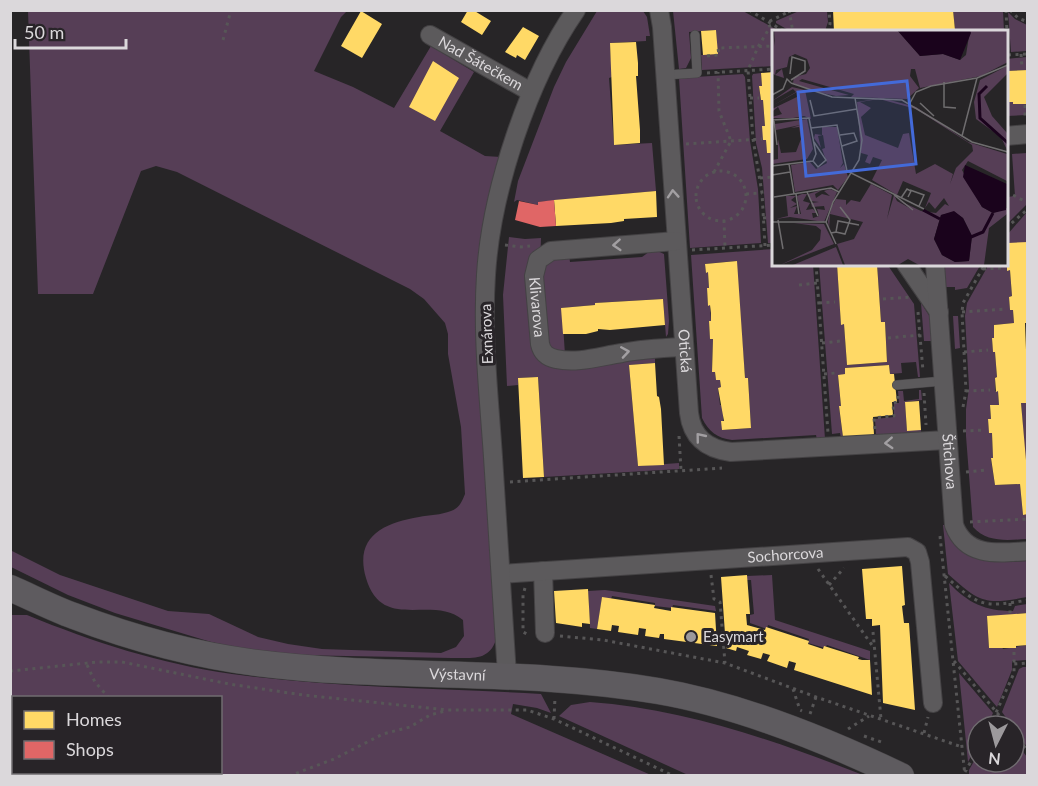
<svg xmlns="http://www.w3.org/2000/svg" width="1038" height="786" font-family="Lato,sans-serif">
	<rect width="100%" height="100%" fill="#272527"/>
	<path fill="#563e56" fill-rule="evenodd" d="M28,11H347L341,17L314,71L353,87L394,108L431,46L474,72L440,131L485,156L501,157L489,198L497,636C491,661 474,658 452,658L294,655L252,651L211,642L115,613L68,595L11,567L10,550L60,575L168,611L209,614L258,637L288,644L322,649L441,653L456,647L464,636L463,620C432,594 382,633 366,578C354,537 383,523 419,517C429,515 441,515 451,511C459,508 462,502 465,494L461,427L448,354V334L445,323L424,299L410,289L177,172L156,166L141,171L93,294H38Z
		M597,11H643L647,17L650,36H646V41L610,43L612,77L609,78L614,145L652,143L656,191L538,202V205L517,200L514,202L518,181L554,87L566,62Z
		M673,11H743L779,31L774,32V66L702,70L701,55L717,54L716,30L689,32L691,58L686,68L679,69Z
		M799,11H827L828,22L825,31H790L776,23V21Z
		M953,11H1003L1004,31L941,32L955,30Z
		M1008,12L1015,19L1027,25V51L1011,52Z
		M1027,57V70L1007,71L1006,59Z
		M761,73L762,86L759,87L761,100H763L765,126H763V140H766L767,153H774V243H768L762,168L756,143L752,76L753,74Z
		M743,74L745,77L750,141L758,189L761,243L690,248L679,78Z
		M1027,101V115L1007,116V102H1013L1014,104H1026Z
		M1027,153V204L1007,224V197L1015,196L1012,154Z
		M1027,212V242L1007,257V270H1010L1012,296L1009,297L1010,310H1013L1014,323L994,325V338H992L993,351L995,352L997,377L995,378V391H998L999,405L990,406L991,419H988L989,432L992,433L993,458L991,459L995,485L1020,484L1023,515L1027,514V539C1008,540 987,543 973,527L966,436V409L969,388L965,316L967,303L989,264H1006L1007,235Z
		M509,237L525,239L541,238L537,354L655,357V363L629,365L638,466L679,463V469L544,477L538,377L518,378V385L507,386L503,295Z
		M653,249L664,254L669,321L668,334L666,337L663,299L596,303L595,305L562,308L565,355L548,348L541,276L546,259L569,255L570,262L642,257Z
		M774,249V264H813L825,439L817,440L816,435L732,440C717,438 709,432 702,418L691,255ZM736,261L745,378H748L751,428L723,430V405H720L718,388L721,387L720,380H716L715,372H712L713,339L710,338L709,322L711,321L710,305H708L707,289L709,288L708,272H706L705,264Z
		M819,264H837L841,324H844L847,365L887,362L885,322H881L877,264H887L914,304L920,377H918L916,362L901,363L902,373L890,374L889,365L845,368V374L838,376L841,406L839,407L843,437L841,438L840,433L832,434Z
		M943,264H981L967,288L955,290V287H945Z
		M921,303L932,320L933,341H924Z
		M953,316H958L960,348L955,349Z
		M919,390H921L922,400L905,402L907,430H921V432L876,436L875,419L894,417V403H899L898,391H903L904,401L919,399Z
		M1021,403H1027V483Z
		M943,525H946C981,557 978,564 1027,561V597C985,605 980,603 948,574Z
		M772,575L775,620L870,651V660L827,645L825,648L808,643L809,639L768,625L767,629L750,623V615L754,614L751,580H747V576Z
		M949,583C968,603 985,611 1013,611L1015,606L1027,604V613L987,617L989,648L1002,647L1003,649L1027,645V660L1012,661V670L997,707L958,661Z
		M605,590L715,606L716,611L673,605L672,608L655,606V603L612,596L611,599L602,598L597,629L590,628L588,591Z
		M11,615H27C93,642 161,664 232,674C334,688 438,688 541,694L551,713L537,708L513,704L511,714L651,775H11ZM14,698H220V772H14Z
		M1023,667H1027V747L1002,712L1019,669Z
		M959,673L993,713L987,726H978V743L968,762Z
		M590,702C685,709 776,741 863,775H688L559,716L571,705Z
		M1014,740L1027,757V775H969V770L978,754V762H1014Z"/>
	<path fill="#ffd966" d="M468,10H473L491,21L482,35L461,22Z
		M833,10H953L955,30L834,32Z
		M361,11L382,24L362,58L341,46Z
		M523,27L539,36L525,60L517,55L516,58L505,52Z
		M716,30L718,54L703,55L701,31Z
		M636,42L638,63V76H636L640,130V143L614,145L610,43Z
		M433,61L459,78L435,121L409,107Z
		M1028,70L1027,104H1013V102H1006V71Z
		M774,72V153H767L766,140H763L762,126H765L763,100H761L759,86H762L761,73Z
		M656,191L657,217L624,219V221L611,223L556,226L554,200Z
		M1028,242V323H1025L1028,403H1021L1028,483V514L1023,515L1020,484L995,485L991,458H993L992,433H989L988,419H991L990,405H999L998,391L996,392L995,378L997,377L995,352H993L992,338H994V325L1014,323L1013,310H1010L1009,297L1012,296L1010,270L1007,271V257H1009L1008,243Z
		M737,261L745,378H748L751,428L722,430L721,421H724L718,388L721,387L720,380H716L715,372H712L713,339H710L709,321H711V313L710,305L708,306L707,288H709L708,272L706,273L705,264Z
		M837,264H877L881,322H885L887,362L847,365L844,324L841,325Z
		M663,299L665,325L610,330L598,329V331L586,334H563L561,308L595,305V303Z
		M655,363L657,396L659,397L661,409L664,465L638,466L629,365Z
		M889,365L890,374H894L897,402H892L893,415L873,417L874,435L843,437L839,406H841L838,375L845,374V368Z
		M538,377L544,477L523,478L518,378Z
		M919,401L921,430L907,431L905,402Z
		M902,566L905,605L902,606L904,623H909L915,710L883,703L880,625L872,626V619H866L862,569Z
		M747,575L750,614H746L747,625L765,630L766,627L809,641L808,644L823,649L824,646L859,657L858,659L862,660H870L872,695L794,670L796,663L789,661L787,668L767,661L770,655L763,653L761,659L747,655L749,651L737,647L736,651L726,648L721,577Z
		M588,589L590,624L582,623V627L556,623L554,591Z
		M602,597L655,605L654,608L671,611V607L715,613L717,646L664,639V634H660L659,638L645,636L646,629L639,628L638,635L618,632L619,626L612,625L611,631L597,629Z
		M1028,613V645L1016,646V648H989L987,616Z"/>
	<path fill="#e06666" d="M554,200L556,226L540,227L515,220L519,201L538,205V202Z"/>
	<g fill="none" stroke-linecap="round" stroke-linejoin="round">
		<defs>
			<path id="service" d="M665,75L697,73L695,35
				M897,385L943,381"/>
			<g id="minor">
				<path id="s1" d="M659,10L662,27L689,413C692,438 708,449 731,452L947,440"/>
				<path id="s2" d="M430,35L531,92"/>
				<path d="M1006,136L1028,134"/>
				<path id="s3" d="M676,241L551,251L538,260L534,276L540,344C542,353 547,357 556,359C577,364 601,356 622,353C642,349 663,348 683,347"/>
				<path d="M906,264L939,312"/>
				<path id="s4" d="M935,264L954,525C966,558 999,553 1028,551"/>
				<path d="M543,571L545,633"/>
				<path id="s5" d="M501,574L908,547L917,552L920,562L933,703"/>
				<path d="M507,675C502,603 498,530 493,457C489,397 482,336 486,275C491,192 528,79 576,10"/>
			</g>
			<g id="secondary">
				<path id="s6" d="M10,588C31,597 52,608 74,616C132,638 195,655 257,663C390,680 525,668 658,691C740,705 826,740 901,776"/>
			</g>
		</defs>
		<use href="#service" stroke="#444244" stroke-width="10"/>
		<use href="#minor" stroke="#444244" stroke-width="20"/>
		<use href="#secondary" stroke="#444244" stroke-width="27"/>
		<path stroke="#575657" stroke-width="3" stroke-dasharray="3 4.5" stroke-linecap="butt" d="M749,10L785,32
			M789,10L793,32
			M1006,10L1008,55
			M1010,10L1018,18L1028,22
			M827,32L830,24L829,10
			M223,40L231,10
			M1021,54L1022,68
			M1008,55L1028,54
			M707,56L719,55L718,48L774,46
			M707,73L774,69
			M750,98H759
			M1025,105V118
			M686,144L762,139
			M696 196a25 25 0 1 1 50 0a25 25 0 1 1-50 0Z
			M714,172L731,141L719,111L718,72
			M760,178L773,177
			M746,194L762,193
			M1006,195L1011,194L1028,203
			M763,218L774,217
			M724,220L725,248
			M1006,228L1028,209
			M505,245L521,247L530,246
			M765,246L762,193L753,139L748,70L758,47L770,27L768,22L792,10
			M692,250L774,245
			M816,264L828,433
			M983,269L1003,268
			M799,285L817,283
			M883,299L912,297
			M819,303L835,302
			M918,312L923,371
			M962,312L1006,309
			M888,338L920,335
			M822,343L841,341
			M964,352L988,350
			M824,374L836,373
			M966,391L990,390
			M924,393L926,425
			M963,407L966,391L962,312L963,303L985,264
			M1026,427H1028
			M875,429L874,418L894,416L893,403L898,402V396
			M963,431L984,430
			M679,436L681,470
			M966,472L987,470
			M510,482L722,468
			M970,522L1028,519
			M940,536L965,776
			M818,569L874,648
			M711,575L714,599L720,602L725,663
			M945,576C979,606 982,608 1028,600
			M829,585L844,568
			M525,588L523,595V632L529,635
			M1010,603V613
			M873,632L881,719
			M560,636L603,640L725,663L816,697L962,747
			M1014,652V664
			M954,661L1008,726
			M87,665L95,682L109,698
			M10,671L98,662H122L229,684L303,695L448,710H527L554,719L674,776
			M793,689L800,710L802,711
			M810,714L816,697
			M554,719L555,697
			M990,726L1014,673V664L1028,663
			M848,729L869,716
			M924,733L928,717
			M1014,734L1028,751
			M864,736L884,743
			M209,772L211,776
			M965,772L978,749
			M289,776L334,759L383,734L410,727L430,715L445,711"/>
		<use href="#service" stroke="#5c5a5c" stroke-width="9"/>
		<use href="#minor" stroke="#5c5a5c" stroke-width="18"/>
		<use href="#secondary" stroke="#5e5b5f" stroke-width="26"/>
	</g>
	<defs><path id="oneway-chevron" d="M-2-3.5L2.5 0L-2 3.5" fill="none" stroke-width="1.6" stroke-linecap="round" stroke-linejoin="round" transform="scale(1.5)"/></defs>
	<g stroke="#a29fa2">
		<use href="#oneway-chevron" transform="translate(673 194) rotate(-94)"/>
		<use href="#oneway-chevron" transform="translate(617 245) rotate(176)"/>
		<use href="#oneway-chevron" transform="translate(625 352) rotate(-9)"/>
		<use href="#oneway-chevron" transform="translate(700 437) rotate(-129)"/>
		<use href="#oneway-chevron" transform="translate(889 443) rotate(177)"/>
	</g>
	<circle fill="#9c999c" stroke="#282428" stroke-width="2" cx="691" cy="637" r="6"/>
	<g text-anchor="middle" stroke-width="6" stroke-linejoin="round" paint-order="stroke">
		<g font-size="15" fill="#dbd8db" stroke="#282428">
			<text dy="5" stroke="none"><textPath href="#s2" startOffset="58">Nad Šátečkem</textPath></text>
			<text dy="5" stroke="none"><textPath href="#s3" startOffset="189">Klivarova</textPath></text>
			<text transform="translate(487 334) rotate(-92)" y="5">Exnárova</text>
			<text dy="5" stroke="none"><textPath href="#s1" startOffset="342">Otická</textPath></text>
			<text dy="5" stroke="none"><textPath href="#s4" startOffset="198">Štichova</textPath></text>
			<text dy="5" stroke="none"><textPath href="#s5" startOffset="285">Sochorcova</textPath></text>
			<text dy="5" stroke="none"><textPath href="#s6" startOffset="460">Výstavní</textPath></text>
		</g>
		<g font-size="15" fill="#dbd8db" stroke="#282428" text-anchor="start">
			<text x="703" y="642">Easymart</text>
		</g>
	</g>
	<g transform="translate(772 30)">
		<rect width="236" height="236" fill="#272527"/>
		<path d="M0,0L3,16L2,0H125L148,26L171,24L188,30L194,25L198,0H235L236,32L209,46L148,58L143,39H139L138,46L147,58L135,69L79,67L82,64L30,49L27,51L77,65L64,66L41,61L21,53L22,47L34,44L38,38L35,29L23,24L17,27L15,37L4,40L3,45L10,39L12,48L3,45L0,43ZM235,36V44L212,67L220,86L235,103V120L229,107L204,89L202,72L208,50ZM20,57L33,60L39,89L32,86L21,88H1L0,87L10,84L8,81L3,85L8,81L6,77L1,81L0,79L27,66L25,62L0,76L24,62L21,59L0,71ZM110,68L144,77L196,112L235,124V151L196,131L190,140L210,177L221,183L235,178V184L217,198L212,235H147L136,229L126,235H73L65,214L82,209L91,192L58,184L57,200L56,191L60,176L64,169L74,170V175L79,170L88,172L99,154L120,165L115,189L122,165L125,171L141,180L126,170L149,181L164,183L173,174L177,176L172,168L163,179L157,172L153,178L159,163L131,151L125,165L100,150L110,130L101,127L98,134L93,132L96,125L89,123L85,72ZM107,69L144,79L200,115L201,121L184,138L178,154L181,144L163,134L144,144L137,103L131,104L126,118L93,105L89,87L99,78L88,72ZM182,182L191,188L200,206L197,231L183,232L170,225L162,209L169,185ZM35,89L41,119L35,129L0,134V130L6,129V109L9,123L24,122L29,109L27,97L19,98L28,95L4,100L3,94ZM50,97H65L71,133L68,138L72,134L76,147L66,160L61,155L23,162L19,135L38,132L44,139L55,133L50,119L53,118L51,105L46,106L49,118L42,108L43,104L50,105ZM58,159L65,162L52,192L18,187L4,189L16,186L14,166H24L19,170L25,174L18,178L25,176L22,184H29L25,166L30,164H35L31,171L38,173L34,180L41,179L45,183H40L41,188L47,186L45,179L53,180L52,176L40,177L39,173L47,172L38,171L36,164L50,160L43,164L44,168L50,164L58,166L52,161ZM22,193L52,194L62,214L8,235L40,220L48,210L49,200L44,196ZM64,217L71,235H21Z" fill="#563e56" fill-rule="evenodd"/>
		<path d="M125,0H198L199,3L188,30L171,24L148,26ZM193,135L235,154L234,180L221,183L210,177L191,147ZM182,181L191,188L200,206L197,231L183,232L170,225L162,209L169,185Z" fill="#1a031c"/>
		<path fill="none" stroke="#1a031c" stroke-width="3" d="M215,56L207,64L208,88L236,113M151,180L168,189M199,207L211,202L221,183"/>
		<path fill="none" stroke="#6f6d6f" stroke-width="1.5" d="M18,44L20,27L33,31V41L19,50M172,52V77L184,78M19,53L60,67L130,70L200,112L236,122M0,65L11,59L15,49L19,53M38,70L42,86L85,79M138,73L144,62L159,56L205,48L236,35M148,73L162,86M0,90L37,88L44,124L41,131M2,91L5,115M39,98L65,95L75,141L152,179M68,105L82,103L85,111L70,116M190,106L205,48M41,131L46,137L54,130L42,112M17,134L22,164M0,136L41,131M0,145L18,142M138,160L152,165L147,176M35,162L46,186M24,164L27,184M122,165L141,180M2,167L59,158L67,162M129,168L135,159L139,161L136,167M6,190L11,219M0,192H54M54,192L61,172L87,130L90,110L83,68M54,192L64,214M64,202L73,204L78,190L68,177M59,203L64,202L66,191L87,195"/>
		<path fill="#436ad9" fill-opacity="0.15" stroke="#436ad9" stroke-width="3" d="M135,51L144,134L34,146L26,62Z"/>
		<rect width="236" height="236" fill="none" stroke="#dbd8db" stroke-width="3"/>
	</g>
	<rect width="1038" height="786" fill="none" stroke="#dbd8db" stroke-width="24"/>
	<rect x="12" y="696" width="210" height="78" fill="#282428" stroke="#706c70" stroke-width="1.5"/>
	<rect x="24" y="711" width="30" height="18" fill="#ffd966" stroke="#706c70" stroke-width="1.5"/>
	<text x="66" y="726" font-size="18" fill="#dbd8db">Homes</text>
	<rect x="24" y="741" width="30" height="18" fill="#e06666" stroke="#706c70" stroke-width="1.5"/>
	<text x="66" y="756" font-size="18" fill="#dbd8db">Shops</text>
	<g transform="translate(996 744) rotate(186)"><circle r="28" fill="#282428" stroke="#706c70" stroke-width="1.5"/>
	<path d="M0-4.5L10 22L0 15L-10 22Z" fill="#9c999c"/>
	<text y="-9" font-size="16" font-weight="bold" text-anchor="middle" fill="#dbd8db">N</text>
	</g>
	<path d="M15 39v9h111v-9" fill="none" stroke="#dbd8db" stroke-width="3"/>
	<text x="24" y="39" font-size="18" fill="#dbd8db" stroke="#282428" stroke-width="4.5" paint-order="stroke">50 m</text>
</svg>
